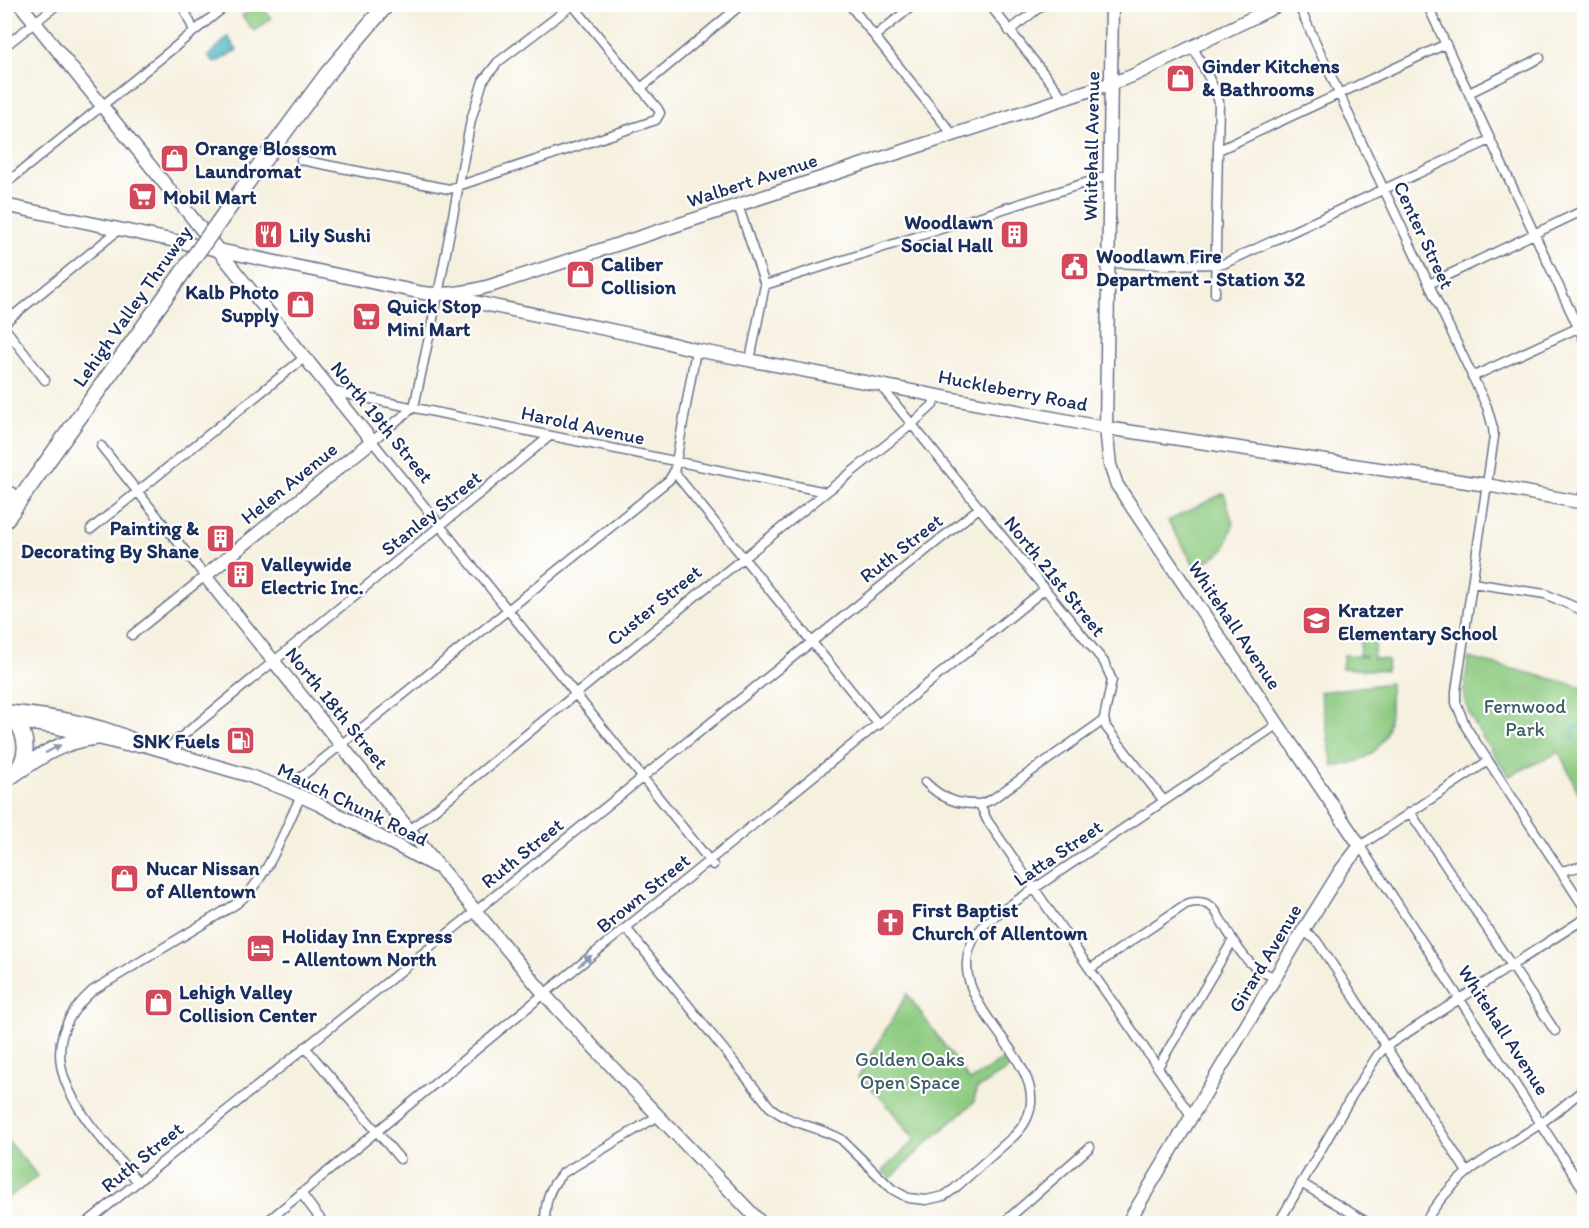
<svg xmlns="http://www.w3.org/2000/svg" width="1589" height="1228" font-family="Itim,sans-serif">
	<rect width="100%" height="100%" fill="#fff"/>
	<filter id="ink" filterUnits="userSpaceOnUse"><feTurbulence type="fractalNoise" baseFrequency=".0167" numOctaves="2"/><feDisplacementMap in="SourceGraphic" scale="12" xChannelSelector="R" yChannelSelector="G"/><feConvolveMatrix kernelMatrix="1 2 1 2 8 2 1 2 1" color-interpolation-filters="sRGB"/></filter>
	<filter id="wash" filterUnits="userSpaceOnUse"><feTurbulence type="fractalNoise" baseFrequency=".008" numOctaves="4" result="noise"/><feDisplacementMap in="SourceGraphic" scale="24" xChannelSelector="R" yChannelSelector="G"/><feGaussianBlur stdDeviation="1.35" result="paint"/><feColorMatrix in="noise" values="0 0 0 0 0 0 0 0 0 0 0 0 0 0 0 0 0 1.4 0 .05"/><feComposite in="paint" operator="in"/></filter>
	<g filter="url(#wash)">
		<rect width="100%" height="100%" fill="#f6f0df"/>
		<path fill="#8ecb81" stroke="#547d70" stroke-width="1.5" d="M257,5H261L271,18L254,31L242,16Z
			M1224,493L1233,524L1224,550L1196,568L1168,521Z
			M1362,631L1377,633L1373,658L1388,660L1386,671L1342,668L1344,655L1366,657L1359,655Z
			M1469,658L1584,687V804L1559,752L1509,776C1496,757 1465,717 1464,695C1464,683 1467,669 1469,658Z
			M1390,683C1391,713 1393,745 1360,760C1352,764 1341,765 1333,767L1320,692Z
			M907,994L970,1081L1006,1057L1012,1066L976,1090L974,1102L926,1144L891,1178L882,1171L915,1140L884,1101L858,1077Z
			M4,1137L38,1176L5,1200H4Z"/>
		<path fill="#42b2bc" stroke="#2e708d" stroke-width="1.5" d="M228,37L237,50L215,63L208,56Z"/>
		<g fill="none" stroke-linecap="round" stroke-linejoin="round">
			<path stroke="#42b2bc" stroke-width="2" d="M1572,740L1576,726L1584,729"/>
		</g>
	</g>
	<g filter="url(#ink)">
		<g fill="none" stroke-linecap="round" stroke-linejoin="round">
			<defs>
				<path id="street" d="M182,4L194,31
					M574,4L498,62L483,81L471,120L438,295L414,407L372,441L713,865
					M849,4L953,135
					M989,4L1064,99
					M1298,4L1361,141L1487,407L1493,428L1494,437L1456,691V703L1466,727L1584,907
					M1427,4L1584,340
					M1009,31L1044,4
					M875,36L915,4
					M4,47L58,4
					M1193,47L1213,86L1219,102L1215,293
					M641,88L742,4
					M1469,93L1540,58
					M1219,150L1446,44
					M301,160L449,189L656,120L660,113L658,109L572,4
					M4,185L228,4
					M738,205L765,285L750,360
					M1109,263L1165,265L1223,264L1490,140
					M1429,284L1584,210
					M765,285L1110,175
					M4,323L120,229
					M4,327L45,380
					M1472,377L1584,325
					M880,385L1104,662L1112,680L1104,718L1106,727L1164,801
					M332,391L826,492
					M101,446L205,576L132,635
					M674,472L879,725
					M1579,501L1584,493
					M91,529L305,357
					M1472,583L1545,594L1584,611
					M164,751L550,436
					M1488,761L1360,846L1584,1190
					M301,777L669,480L674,472L676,462L696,350
					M925,782C941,798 957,805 980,804L987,820L1192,1117
					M980,804L991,800L1104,720
					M1410,812L1555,1031
					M410,830L698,594L911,425L933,405L935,395
					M1561,871L1584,866
					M626,928L770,1107C791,1125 818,1126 841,1139L892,1189L908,1198L926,1200L944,1196L954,1189L1014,1136C1082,1069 923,1005 979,931C989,918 1005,909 1019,899L1278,724
					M1303,931L1316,940L1343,980L1467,1172
					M1090,969L1186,904C1195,901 1205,901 1213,908C1217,912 1220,919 1223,924C1237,946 1248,971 1276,977
					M305,1047L400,1159
					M1158,1067L1233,940
					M138,1182C91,1125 17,1059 92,991L236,904C268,880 283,832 301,796
					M1301,1183L1370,1224
					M301,1193L324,1224
					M85,1224L979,508
					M264,1224L544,994L1045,589
					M514,1224L545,1223
					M545,1224C545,1203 548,1188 563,1173L658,1116
					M1002,1224L1090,1147
					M1278,1224L1353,1094L1377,1056L1385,1047L1584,919
					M1424,1224C1454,1171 1493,1156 1540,1124C1555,1113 1570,1101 1584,1089"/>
				<path id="secondary" d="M20,4L372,441L205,576L440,868L544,994L645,1102L762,1224
					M1112,4L1106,428L1110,465L1117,485L1360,846L1341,870L1303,931L1127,1224
					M4,205L423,293C446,296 468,292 490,286L1112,83L1132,76L1281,4
					M450,297L649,338L696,350L1106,428L1487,485L1584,503
					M4,711C49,715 105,723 144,745L247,775L285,789L318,804L435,866
					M4,720L54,727L126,745H143"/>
				<path id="highway" d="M243,188L328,73L387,4
					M4,500L11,495
					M4,522L183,272
					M16,772C29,755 27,739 17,721
					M4,781C36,759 58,741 97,737"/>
			</defs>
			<use href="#street" stroke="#68738b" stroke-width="11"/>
			<use href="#secondary" stroke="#68738b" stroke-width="15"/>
			<use href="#highway" stroke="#68738b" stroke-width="18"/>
			<use href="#street" stroke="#fff" stroke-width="8"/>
			<use href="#secondary" stroke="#fff" stroke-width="12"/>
			<use href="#highway" stroke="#fff" stroke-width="15"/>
			<defs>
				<path id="highway-bridge" d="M183,272L243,188"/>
			</defs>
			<use href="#highway-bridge" stroke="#68738b" stroke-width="18" stroke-linecap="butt"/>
			<use href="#highway-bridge" stroke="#fff" stroke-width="15"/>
		</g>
		<defs><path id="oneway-solid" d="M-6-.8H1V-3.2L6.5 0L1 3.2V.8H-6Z" transform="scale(1.5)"/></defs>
		<g fill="#8d97ae">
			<use href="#oneway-solid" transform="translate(53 749) rotate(-28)"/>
			<use href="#oneway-solid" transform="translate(585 961) rotate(-39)"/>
		</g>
	</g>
	<defs>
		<symbol id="shop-square" viewBox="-11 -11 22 22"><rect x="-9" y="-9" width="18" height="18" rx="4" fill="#d1495b" stroke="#fff"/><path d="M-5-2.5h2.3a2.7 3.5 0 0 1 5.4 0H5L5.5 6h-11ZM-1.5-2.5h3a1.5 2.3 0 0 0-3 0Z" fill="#fff"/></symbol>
		<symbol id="supermarket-square" viewBox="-11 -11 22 22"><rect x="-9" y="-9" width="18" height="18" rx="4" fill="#d1495b" stroke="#fff"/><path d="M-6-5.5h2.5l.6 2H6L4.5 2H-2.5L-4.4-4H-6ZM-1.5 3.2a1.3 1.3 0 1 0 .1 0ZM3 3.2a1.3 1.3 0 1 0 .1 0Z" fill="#fff"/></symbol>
		<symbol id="building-square" viewBox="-11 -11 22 22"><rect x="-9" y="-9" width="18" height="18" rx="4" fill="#d1495b" stroke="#fff"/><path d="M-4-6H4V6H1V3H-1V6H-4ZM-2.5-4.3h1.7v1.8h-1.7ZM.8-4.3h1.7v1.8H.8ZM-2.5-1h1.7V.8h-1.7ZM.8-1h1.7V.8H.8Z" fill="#fff"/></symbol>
		<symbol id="restaurant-square" viewBox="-11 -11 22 22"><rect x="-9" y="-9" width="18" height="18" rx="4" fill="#d1495b" stroke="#fff"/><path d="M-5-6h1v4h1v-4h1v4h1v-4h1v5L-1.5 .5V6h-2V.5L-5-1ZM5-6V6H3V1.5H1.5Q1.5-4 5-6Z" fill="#fff"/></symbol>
		<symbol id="civic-square" viewBox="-11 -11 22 22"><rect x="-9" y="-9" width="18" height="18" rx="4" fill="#d1495b" stroke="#fff"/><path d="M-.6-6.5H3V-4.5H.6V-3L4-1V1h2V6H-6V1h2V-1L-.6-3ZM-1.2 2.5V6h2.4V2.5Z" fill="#fff"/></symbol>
		<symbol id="school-square" viewBox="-11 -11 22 22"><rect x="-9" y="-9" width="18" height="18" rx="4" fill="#d1495b" stroke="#fff"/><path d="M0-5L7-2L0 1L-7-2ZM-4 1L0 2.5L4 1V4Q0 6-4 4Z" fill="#fff"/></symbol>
		<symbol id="fuel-square" viewBox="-11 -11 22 22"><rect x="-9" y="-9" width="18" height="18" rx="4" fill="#d1495b" stroke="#fff"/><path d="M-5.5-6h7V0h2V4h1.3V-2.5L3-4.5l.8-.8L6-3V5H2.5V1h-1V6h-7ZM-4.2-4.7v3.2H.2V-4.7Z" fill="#fff"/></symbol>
		<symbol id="church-square" viewBox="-11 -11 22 22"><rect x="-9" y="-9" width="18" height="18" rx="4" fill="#d1495b" stroke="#fff"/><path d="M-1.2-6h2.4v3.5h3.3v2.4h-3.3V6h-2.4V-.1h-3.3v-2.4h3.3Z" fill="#fff"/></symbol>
		<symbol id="hotel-square" viewBox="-11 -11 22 22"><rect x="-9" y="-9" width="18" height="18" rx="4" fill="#d1495b" stroke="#fff"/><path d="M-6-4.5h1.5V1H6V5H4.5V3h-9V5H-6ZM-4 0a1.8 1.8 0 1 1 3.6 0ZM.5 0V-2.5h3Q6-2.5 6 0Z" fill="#fff"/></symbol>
	</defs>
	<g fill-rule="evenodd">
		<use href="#shop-square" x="1164" y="62" width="33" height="33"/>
		<use href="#shop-square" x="158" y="142" width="33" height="33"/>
		<use href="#supermarket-square" x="126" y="180" width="33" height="33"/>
		<use href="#building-square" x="998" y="218" width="33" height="33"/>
		<use href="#restaurant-square" x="252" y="218" width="33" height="33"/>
		<use href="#civic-square" x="1058" y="250" width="33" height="33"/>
		<use href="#shop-square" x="564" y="258" width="33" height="33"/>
		<use href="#shop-square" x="284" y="288" width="33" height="33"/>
		<use href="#supermarket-square" x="350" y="300" width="33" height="33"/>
		<use href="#building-square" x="204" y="522" width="33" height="33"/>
		<use href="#building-square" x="224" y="558" width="33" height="33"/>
		<use href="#school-square" x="1300" y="604" width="33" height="33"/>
		<use href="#fuel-square" x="224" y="724" width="33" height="33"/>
		<use href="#shop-square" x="108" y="862" width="33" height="33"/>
		<use href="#church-square" x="874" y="906" width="33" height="33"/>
		<use href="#hotel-square" x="244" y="932" width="33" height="33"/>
		<use href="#shop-square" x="142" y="986" width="33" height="33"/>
	</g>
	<g text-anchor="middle" stroke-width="4.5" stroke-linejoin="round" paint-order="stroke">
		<g font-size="20" font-weight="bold" fill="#1b2f5e" stroke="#fff" text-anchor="start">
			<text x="1202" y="73">Ginder Kitchens<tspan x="1202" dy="23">&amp; Bathrooms</tspan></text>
			<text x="195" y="155">Orange Blossom<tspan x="195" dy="23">Laundromat</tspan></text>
			<text x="163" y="204">Mobil Mart</text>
			<text x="993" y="229" text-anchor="end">Woodlawn<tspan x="993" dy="23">Social Hall</tspan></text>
			<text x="289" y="242">Lily Sushi</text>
			<text x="1096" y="263">Woodlawn Fire<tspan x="1096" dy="23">Department - Station 32</tspan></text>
			<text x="601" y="271">Caliber<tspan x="601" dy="23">Collision</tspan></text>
			<text x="279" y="299" text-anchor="end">Kalb Photo<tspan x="279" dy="23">Supply</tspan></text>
			<text x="387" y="313">Quick Stop<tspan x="387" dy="23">Mini Mart</tspan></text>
			<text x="199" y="535" text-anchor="end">Painting &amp;<tspan x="199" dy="23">Decorating By Shane</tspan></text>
			<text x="261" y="571">Valleywide<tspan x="261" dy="23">Electric Inc.</tspan></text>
			<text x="1338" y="617">Kratzer<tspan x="1338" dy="23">Elementary School</tspan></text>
			<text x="220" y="748" text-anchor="end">SNK Fuels</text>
			<text x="146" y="875">Nucar Nissan<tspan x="146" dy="23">of Allentown</tspan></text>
			<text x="912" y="917">First Baptist<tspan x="912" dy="23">Church of Allentown</tspan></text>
			<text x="282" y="943">Holiday Inn Express<tspan x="282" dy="23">- Allentown North</tspan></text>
			<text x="179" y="999">Lehigh Valley<tspan x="179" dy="23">Collision Center</tspan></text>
		</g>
		<g font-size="20" fill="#1b2f5e" stroke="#fff">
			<text transform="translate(1091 146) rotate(-89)" y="7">Whitehall Avenue</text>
			<text transform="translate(752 180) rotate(-18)" y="7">Walbert Avenue</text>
			<text transform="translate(1424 235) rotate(65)" y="7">Center Street</text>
			<text transform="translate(132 306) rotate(-55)" y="7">Lehigh Valley Thruway</text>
			<text transform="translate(1013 390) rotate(11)" y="7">Huckleberry Road</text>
			<text transform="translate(382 422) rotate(51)" y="7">North 19th Street</text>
			<text transform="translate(583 425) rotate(12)" y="7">Harold Avenue</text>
			<text transform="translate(289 483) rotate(-39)" y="7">Helen Avenue</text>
			<text transform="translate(431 513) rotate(-39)" y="7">Stanley Street</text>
			<text transform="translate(901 548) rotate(-38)" y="7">Ruth Street</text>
			<text transform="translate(1055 576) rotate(51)" y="7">North 21st Street</text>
			<text transform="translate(654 605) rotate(-39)" y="7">Custer Street</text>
			<text transform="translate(1235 625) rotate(56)" y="7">Whitehall Avenue</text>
			<text transform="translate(337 708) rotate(51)" y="7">North 18th Street</text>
			<text transform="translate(353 804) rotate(26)" y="7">Mauch Chunk Road</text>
			<text transform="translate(522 853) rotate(-39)" y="7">Ruth Street</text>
			<text transform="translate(1058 853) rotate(-34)" y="7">Latta Street</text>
			<text transform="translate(643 893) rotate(-39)" y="7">Brown Street</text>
			<text transform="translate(1265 958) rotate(-59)" y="7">Girard Avenue</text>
			<text transform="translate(1504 1030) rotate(57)" y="7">Whitehall Avenue</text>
			<text transform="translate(142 1157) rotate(-39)" y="7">Ruth Street</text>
		</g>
		<g font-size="20" fill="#3e5e68" stroke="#fff">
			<text x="1525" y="713">Fernwood<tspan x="1525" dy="23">Park</tspan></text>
			<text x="910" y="1066">Golden Oaks<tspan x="910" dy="23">Open Space</tspan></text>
		</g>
	</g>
	<rect width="1589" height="1228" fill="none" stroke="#fff" stroke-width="24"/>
</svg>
